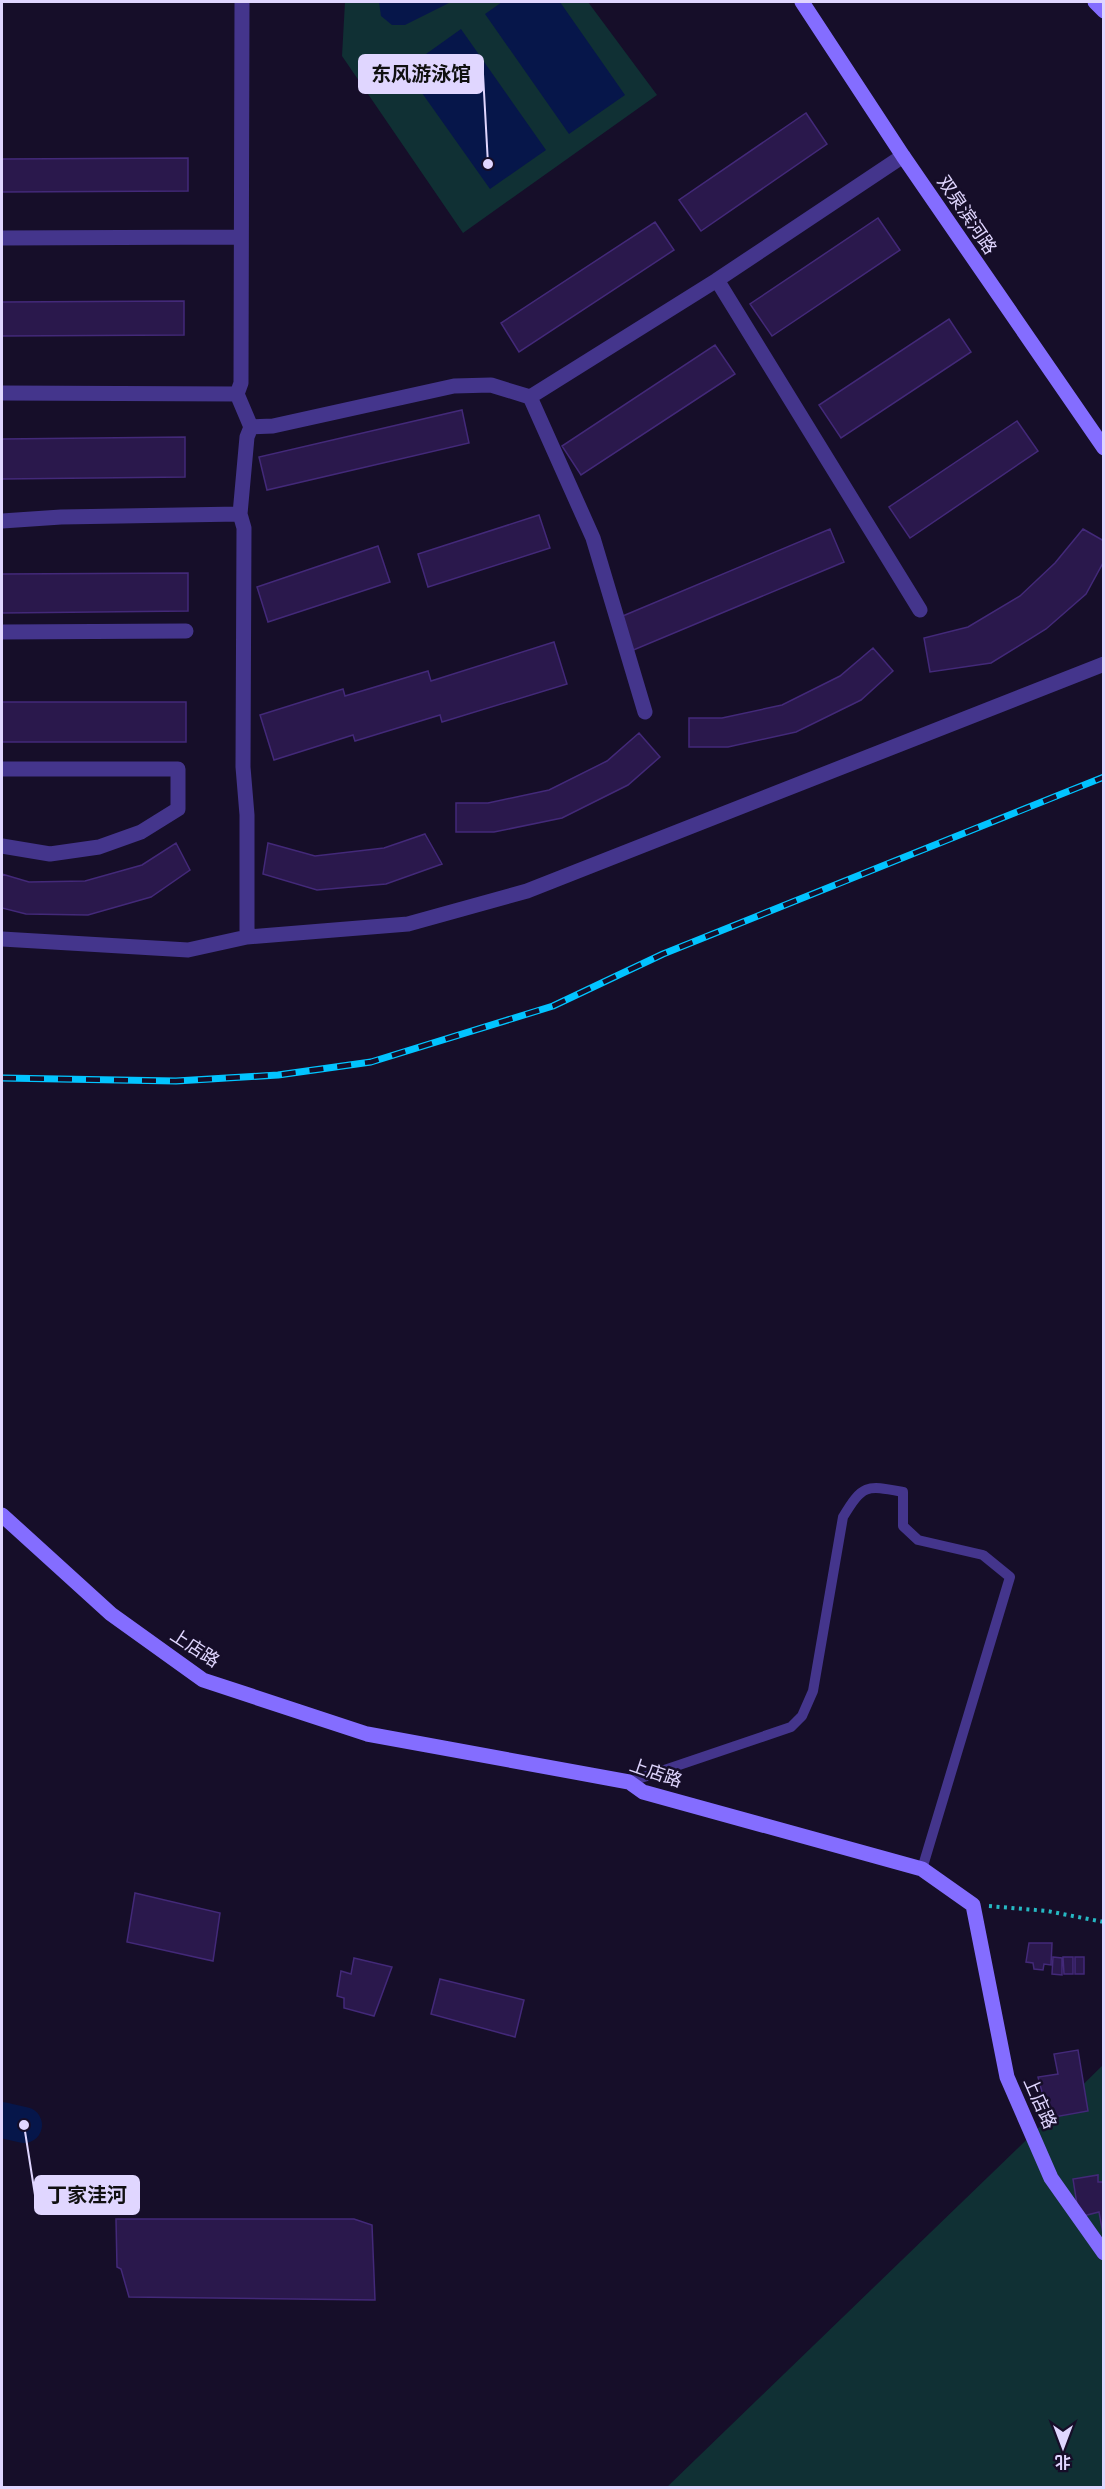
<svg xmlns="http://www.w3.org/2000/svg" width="1105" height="2489" font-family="'Golos Text','Noto Sans SC',sans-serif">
	<rect width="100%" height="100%" fill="#160e29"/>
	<path fill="#103034" d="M345,2H588L657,95L463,233L342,56Z
		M1103,2065V2487L666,2488L1049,2118Z"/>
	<path fill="#06164a" d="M379,2H451L405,25H392L381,16Z
		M502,2H560L625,95L569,134L485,14Z
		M461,29L546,150L490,189L405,69Z"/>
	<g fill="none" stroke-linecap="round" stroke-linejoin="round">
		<path stroke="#06164a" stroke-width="36" d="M2,2120L24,2125"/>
	</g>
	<path fill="#2a184c" stroke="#432979" stroke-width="1.5" d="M806,113L827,144L701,231L679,200Z
		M188,158V191L2,192V159Z
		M878,218L900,250L772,336L750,304Z
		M655,222L674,250L519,352L501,323Z
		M184,301V335L2,336V302Z
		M949,319L971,352L841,438L819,405Z
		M715,345L735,374L581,475L562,446Z
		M462,410L469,443L267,490L259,457Z
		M1017,421L1038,451L910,538L889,507Z
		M185,437V477L2,479V439Z
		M539,515L550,548L428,587L418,554Z
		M830,529L844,562L631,651L618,618Z
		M1083,529L1104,541V561L1086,594L1046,629L991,663L930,672L924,638L968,627L1020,596L1055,563Z
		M378,546L390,582L268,622L257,587Z
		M188,573V611L2,613V574Z
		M554,642L567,684L442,722L440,715L355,741L353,735L274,760L260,715L343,689L345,696L428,671L431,681Z
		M873,648L893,671L861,700L796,732L728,747H689V718H722L782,705L840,676Z
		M2,702H186V742H2Z
		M639,733L660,757L628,785L562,818L494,832H456V803H488L549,790L607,761Z
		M425,834L442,864L386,884L317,890L263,874L268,843L315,856L384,848Z
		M176,843L190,870L151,897L88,915L26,914L2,908V874L29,882L85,881L142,865Z
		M135,1893L220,1913L213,1961L127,1942Z
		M1029,1943H1052L1051,1965L1044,1964L1043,1970L1034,1969L1033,1963L1026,1962Z
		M1053,1957L1062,1958V1975L1052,1974Z
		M1063,1957H1073V1974H1064Z
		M1075,1957H1084V1974H1075Z
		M354,1958L392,1967L374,2016L344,2008V1998L337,1996L341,1971L351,1974Z
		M440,1979L524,2000L515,2037L431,2014Z
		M1078,2050L1088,2111L1049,2118L1038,2077L1058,2074L1054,2054Z
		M1098,2175V2182H1104V2239L1099,2212L1079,2217L1073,2179Z
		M116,2219H354L372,2225L375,2300L129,2297L121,2269L117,2267Z"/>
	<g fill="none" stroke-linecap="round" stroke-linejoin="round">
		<path stroke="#26b8c3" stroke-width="4" stroke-dasharray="3 4.5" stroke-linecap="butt" d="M989,1906L1047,1911L1104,1922"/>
		<path stroke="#44358c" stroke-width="10" d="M629,1782L791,1727L802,1716L813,1691L843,1517C863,1484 866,1485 903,1492V1526L918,1540L983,1555L1010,1577L922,1869"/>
		<path stroke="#44358c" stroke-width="15" d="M242,2L241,383L237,394L251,427L247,437L240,514L244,528L243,767L247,815V937
			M2,238L240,237
			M717,280L920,610
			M2,393L237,394
			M530,397L717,280L903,156
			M251,427L273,426L454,386L491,385L530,397L593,538L645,712
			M2,521L61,517L240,514
			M2,632L186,631
			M2,769H178V809L141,832L99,847L50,854L2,846
			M2,939L188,950L247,937L408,924L527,891L1104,664"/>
		<path stroke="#846dff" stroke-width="15" d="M802,2L903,156L1104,448
			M1095,2L1104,11
			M2,1515L111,1614L203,1680L367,1734L629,1782L643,1792L922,1869L973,1905L1007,2077L1051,2178L1104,2253"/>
		<defs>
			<path id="rail" d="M2,1078L176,1081L278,1075L371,1062L553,1006L663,954L1104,777"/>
		</defs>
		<use href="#rail" stroke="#02c4ff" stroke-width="7"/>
		<use href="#rail" stroke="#160e29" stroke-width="4.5" stroke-dasharray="14" stroke-linecap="butt"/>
	</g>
	<g text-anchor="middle" stroke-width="5" stroke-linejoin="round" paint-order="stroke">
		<g font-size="18" fill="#e0d6ff" stroke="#160e29">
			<text transform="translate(967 215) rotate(56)" y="6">双泉滨河路</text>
			<text transform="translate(195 1648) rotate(33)" y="6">上店路</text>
			<text transform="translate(656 1773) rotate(19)" y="6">上店路</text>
			<text transform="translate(1040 2103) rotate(66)" y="6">上店路</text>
		</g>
	</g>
	<path fill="none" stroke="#e0d6ff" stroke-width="2" d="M488 164L483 74M24 2125L35 2195"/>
	<g fill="#e0d6ff" stroke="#160e29" stroke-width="2">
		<circle cx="488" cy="164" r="6"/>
		<circle cx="24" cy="2125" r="6"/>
	</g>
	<g fill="#e0d6ff" stroke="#e0d6ff" stroke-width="2">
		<rect x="359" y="55" width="124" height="38" rx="6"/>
		<rect x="35" y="2176" width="104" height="38" rx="6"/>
	</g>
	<g font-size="20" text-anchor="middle" font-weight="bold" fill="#111">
		<text x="421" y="81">东风游泳馆</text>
		<text x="87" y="2202">丁家洼河</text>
	</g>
	<rect width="1105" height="2489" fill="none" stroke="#e0d6ff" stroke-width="6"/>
	<g transform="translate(1063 2447) rotate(180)" stroke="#160e29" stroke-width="4.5" paint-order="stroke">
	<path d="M0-4.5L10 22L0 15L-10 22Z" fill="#e0d6ff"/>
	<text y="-9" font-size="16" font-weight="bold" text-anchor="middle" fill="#e0d6ff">北</text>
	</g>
</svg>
